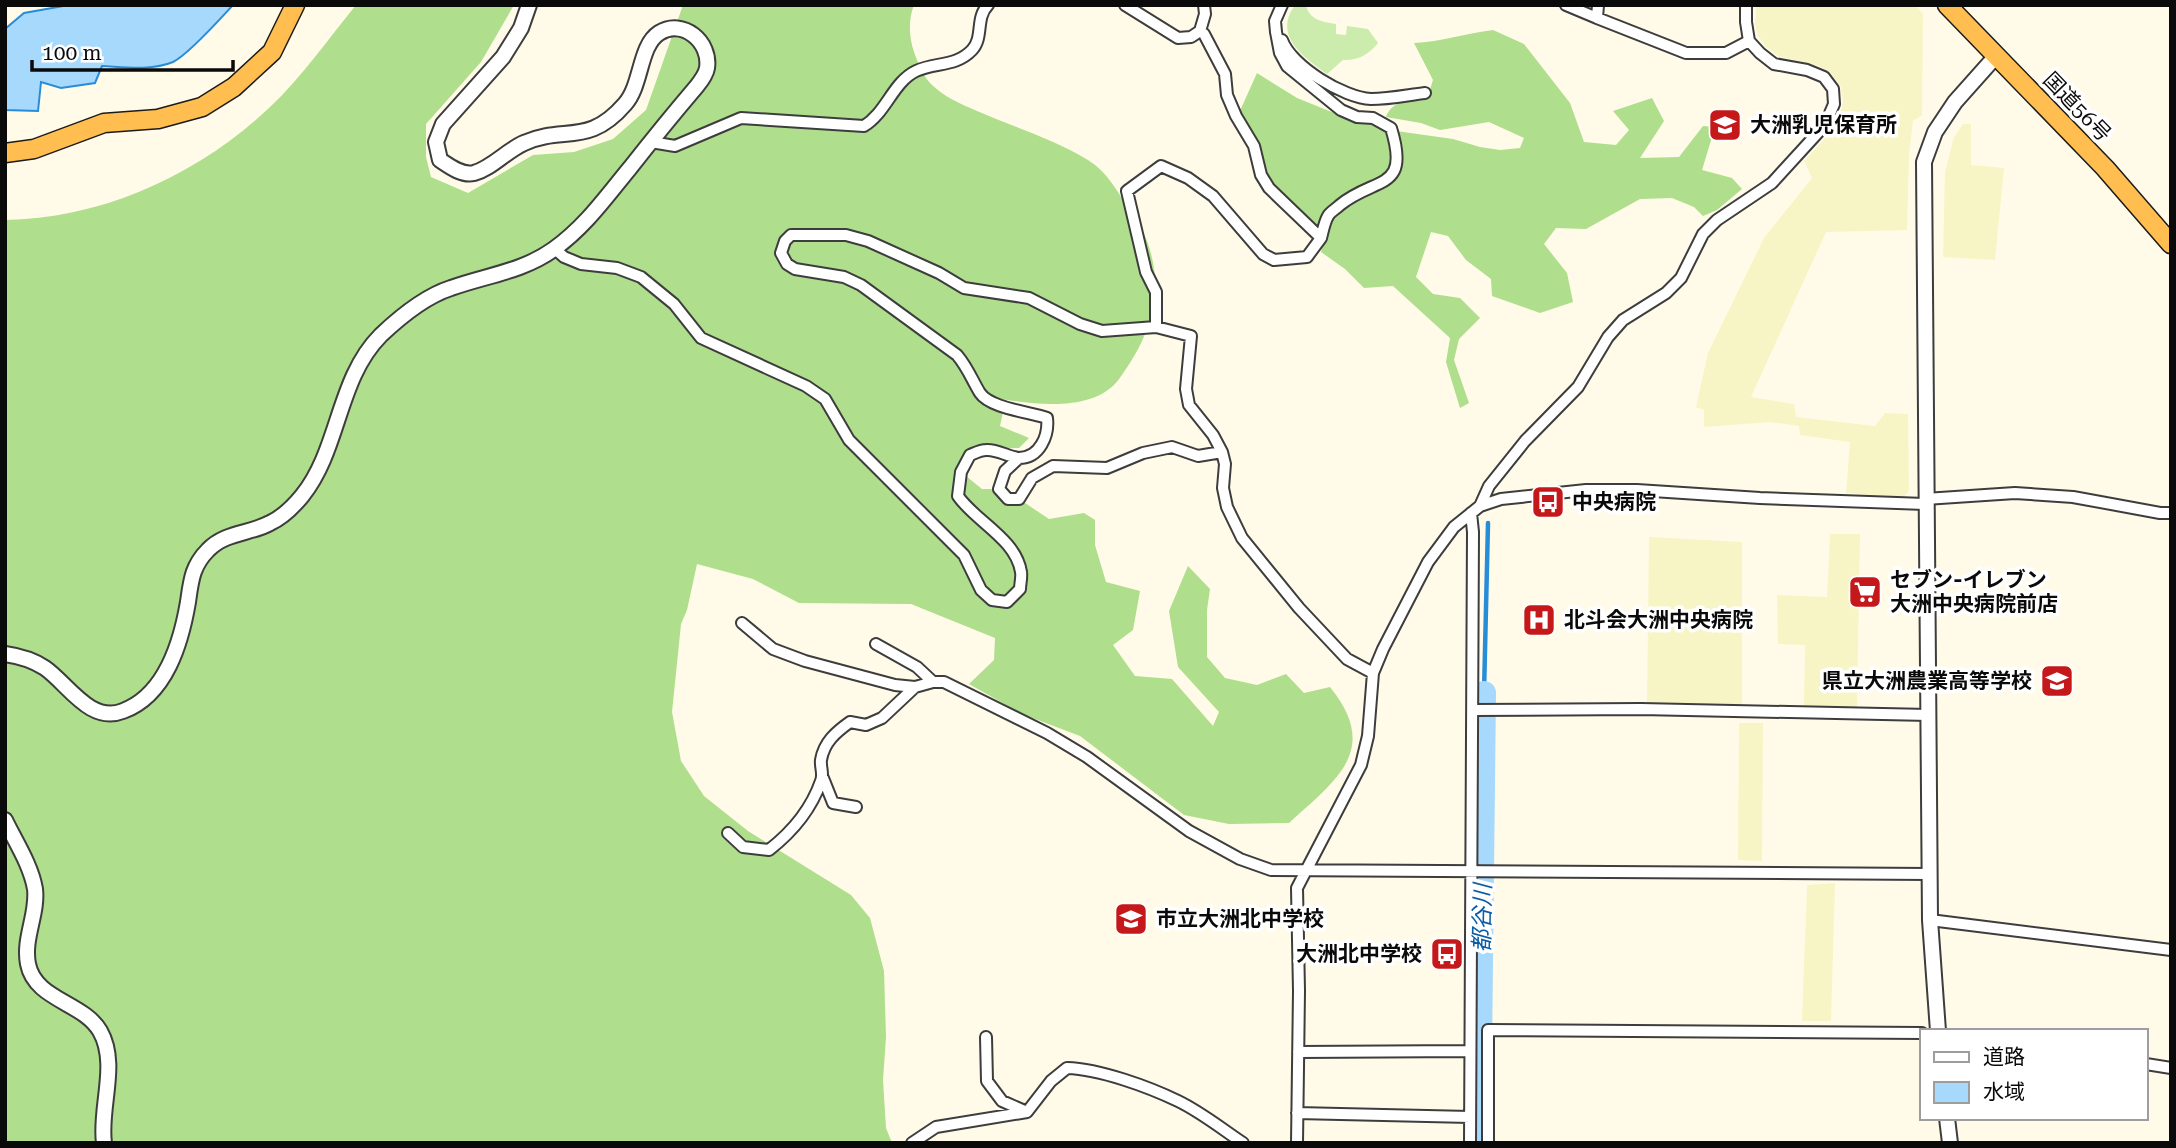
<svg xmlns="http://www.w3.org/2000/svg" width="2176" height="1148" font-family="'Roboto Serif','Noto Sans JP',serif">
	<rect width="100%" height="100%" fill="#fffbe8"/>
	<path fill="#f7f5c5" d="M1756,5H1915L1923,14L1922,115L1913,121L1909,155L1907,230L1826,232L1751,397L1794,404L1796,417L1875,426L1885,413L1908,414L1909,491L1903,498L1846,493L1850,442L1800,435L1799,426L1770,422L1704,427V410L1696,407L1708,353L1764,238L1812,178L1804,161L1832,131L1840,116L1843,103L1841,87L1829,72L1819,66L1778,56L1766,47L1758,36L1755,24Z
		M1963,124H1971V165L2004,168L1995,260L1943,257L1945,172L1954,137Z
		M1830,534H1860L1857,707H1804L1805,645L1778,644L1777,595L1827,597Z
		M1649,537L1742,542V706L1647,705Z
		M1739,723H1763L1762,861L1738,860Z
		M1835,883L1831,1021H1802L1807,885Z"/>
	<path fill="#ccecae" d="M1295,5H1306C1309,20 1323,22 1336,24V34L1346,35L1347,26L1368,29L1378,43C1369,54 1358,61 1343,60L1327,74C1305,58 1272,36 1295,5Z"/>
	<path fill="#afde8c" d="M356,5H514L481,62L426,124V157L431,177L468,193L533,155L574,152L613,139L646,110L683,5H914C908,20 909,37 914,52C918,63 923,76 931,84C944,97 961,104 977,111C1014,127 1053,139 1088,160C1106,171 1118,191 1128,209C1135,219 1143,230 1147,241C1166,293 1150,337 1119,379C1092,416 1022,403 984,396L1004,407L1000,426L1029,438L1019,448L988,449L970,455L961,472L982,489H999L1019,499L1049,519L1084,513L1095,520V545L1106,582L1140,591L1133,630L1113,645L1135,676L1172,679L1213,726L1219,712L1178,667L1169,611L1188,566L1210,589L1207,610V657L1225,678L1257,685L1286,674L1304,693L1330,687C1381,750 1336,780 1289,823L1229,824L1184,815L1080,736L1022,714L969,684L994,660L995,638L911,604L799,603L753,579L697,564L687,610L681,624L672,712L681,761L704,796L748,831L851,895L870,918L884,971L886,1037L883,1080L886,1128L892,1143H5V220C102,219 200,174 270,107C301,78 329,38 356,5Z
		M1493,30L1524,44L1570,103L1584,142L1616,145L1629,130L1613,111L1652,98L1664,121L1640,158L1679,157L1703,126L1715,127L1702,170L1732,178L1742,189L1717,210L1703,216L1694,207L1672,198L1640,199L1586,229L1556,228L1544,244L1567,273L1573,302L1540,313L1492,296L1491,279L1466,260L1448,236L1431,232L1416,277L1433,294L1460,298L1480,318L1459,339L1454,360L1469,403L1460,408L1446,362L1450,338L1393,286L1364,288L1345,269L1321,252L1325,237L1278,191L1266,175L1239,113L1257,73L1297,98L1359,123L1373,124L1389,130L1453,139L1480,147L1500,150L1520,148L1524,138L1489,122L1440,130L1421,123L1386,117C1393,99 1410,101 1427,99L1433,80L1414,43C1441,42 1466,33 1493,30Z"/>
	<path fill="#a7d9fc" stroke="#288dd9" stroke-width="2" d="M69,5H233C220,19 189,54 173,62C151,71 124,67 102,66L95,83L61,88L41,82L38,111L5,110V29L24,13Z"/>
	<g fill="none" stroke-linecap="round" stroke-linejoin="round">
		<path stroke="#288dd9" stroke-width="4.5" d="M1484,693L1488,523"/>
		<path stroke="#a7d9fc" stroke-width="24" d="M1479,1143L1484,693"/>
		<defs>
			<path id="minor" d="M1125,5L1178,38L1191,37L1200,31L1205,14L1204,5
				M1282,5L1275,21L1276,32L1280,53L1287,66L1341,110L1357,117L1373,118L1391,128C1411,192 1375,176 1340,205C1336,209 1330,212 1328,216C1324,223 1323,231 1321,238
				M1566,5L1597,18
				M1598,5L1597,18L1686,53H1726L1749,41
				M1282,40C1291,66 1344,98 1371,99C1389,99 1408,95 1425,93
				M651,142L675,146L741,118L864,126C886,113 893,82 916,71C935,62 956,67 972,50C984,37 975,18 988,5
				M555,249L564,257L581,264L617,268L641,277L674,304L701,338L806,386L825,399L849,440L964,555L981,590L992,600L1007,602L1020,589C1020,584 1022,577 1021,572C1016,539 975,521 958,496L961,472L970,455C975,453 981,450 986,450C997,449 1008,457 1019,458C1040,458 1049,435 1047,418C1029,412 990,408 980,393C972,380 968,368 957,355L861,285L844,277L795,269L787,264L781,253L785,241L791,235H846L868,241L939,273L964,288L1029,298L1080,324L1102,331L1156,327L1191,336L1186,389L1189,405L1213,435L1222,452L1225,464L1223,488L1227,507L1242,538L1299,608L1347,659L1373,673
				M1156,327V292L1146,272L1127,191L1161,166L1188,178L1213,196L1263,254L1274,260L1307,257L1321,238L1269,188L1261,175L1254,146L1236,116L1227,95L1225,74L1204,34L1200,31
				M1019,458L1005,471L999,489L1008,499H1019L1032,478L1053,466L1107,468L1143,453L1172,447L1198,456L1222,452
				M1925,499L2015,493L2073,497L2160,513H2171
				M1480,506L1489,486L1525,441L1578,387L1608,337L1623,320L1666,293L1681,278L1703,234L1717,220L1772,183L1825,125L1834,104L1833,89L1824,77L1807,70L1774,64L1760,53L1749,41L1746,22V5
				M742,623L773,649L805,661L895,685L915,687
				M876,644L917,667L933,682
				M1474,710L1641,709L1929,715
				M823,778L833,803L856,807
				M728,833L743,847L769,850C792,832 811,810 821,781C824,774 820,767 821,760C824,742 836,732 850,722L866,725L882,718L915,687L933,682H944L1047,733L1087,757L1189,831L1240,859L1271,870L1930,874
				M1930,920L2171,950
				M986,1037L987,1081L1002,1101L1027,1112
				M1298,1052L1470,1051
				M2146,1064L2171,1068
				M1297,1113L1470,1117
				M912,1143L936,1127L1027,1112L1051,1081L1067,1068C1100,1069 1149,1087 1178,1101C1201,1112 1222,1129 1243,1143
				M1297,1143L1299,991L1297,888L1361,765L1368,736L1373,673L1383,649L1428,562L1454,527L1480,506L1501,499L1586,490H1637L1760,498L1925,504
				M1470,1143L1473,532L1471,513
				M1488,1143V1030L1922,1033"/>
			<path id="tertiary" d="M5,654C19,656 33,660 45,668C68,684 90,724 123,711C166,695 181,643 188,602C191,581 192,566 208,550C225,532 250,534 270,523C283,517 293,507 302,496C340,449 337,379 381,335C400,317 426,296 451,288C487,275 522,272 554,249C585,227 606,197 630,168C652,140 674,113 697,86C701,81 706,74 707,68C711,42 683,18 659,33C639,46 642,85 625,104C588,147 564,125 524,143C506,151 492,168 474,173C462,176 449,166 440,160L436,142L443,124L503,57L521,28L529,5
				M5,820C15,841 31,865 35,889C38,914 23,938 28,964C35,1000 83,1002 100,1031C119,1064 99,1108 104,1143
				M1938,1031L1930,920L1924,162L1935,132L1955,102L1996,56
				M1947,1118L1950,1143"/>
			<path id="trunk" d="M1947,5L2105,168L2171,244
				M5,153L34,149L104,123L158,119L202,107L234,87L272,52L295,5"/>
		</defs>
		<use href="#minor" stroke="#3d3d3d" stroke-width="14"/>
		<use href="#tertiary" stroke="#3d3d3d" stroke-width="18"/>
		<use href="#trunk" stroke="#1b1b1b" stroke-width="21"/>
		<use href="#minor" stroke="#fff" stroke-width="10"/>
		<use href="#tertiary" stroke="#fff" stroke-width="14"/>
		<use href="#trunk" stroke="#ffbe4f" stroke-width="18"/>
	</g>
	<defs>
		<symbol id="school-square" viewBox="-11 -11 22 22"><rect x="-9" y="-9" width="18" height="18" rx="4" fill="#c5181a" stroke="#fff"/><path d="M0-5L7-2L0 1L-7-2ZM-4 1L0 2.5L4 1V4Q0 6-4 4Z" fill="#fff"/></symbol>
		<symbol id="bus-square" viewBox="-11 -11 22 22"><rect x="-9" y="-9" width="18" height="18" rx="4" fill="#c5181a" stroke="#fff"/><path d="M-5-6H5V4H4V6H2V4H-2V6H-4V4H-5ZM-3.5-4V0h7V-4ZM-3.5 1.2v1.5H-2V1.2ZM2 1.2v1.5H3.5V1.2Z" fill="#fff"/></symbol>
		<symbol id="supermarket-square" viewBox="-11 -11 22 22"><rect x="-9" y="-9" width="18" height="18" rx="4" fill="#c5181a" stroke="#fff"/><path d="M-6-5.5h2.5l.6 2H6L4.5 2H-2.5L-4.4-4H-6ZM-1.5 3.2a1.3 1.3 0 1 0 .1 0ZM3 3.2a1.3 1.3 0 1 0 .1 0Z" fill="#fff"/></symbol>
		<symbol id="hospital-square" viewBox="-11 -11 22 22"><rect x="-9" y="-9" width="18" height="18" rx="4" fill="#c5181a" stroke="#fff"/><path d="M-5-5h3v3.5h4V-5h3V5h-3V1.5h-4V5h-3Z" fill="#fff"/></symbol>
	</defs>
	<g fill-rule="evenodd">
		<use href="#school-square" x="1706" y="106" width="38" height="38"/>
		<use href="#bus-square" x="1529" y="483" width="38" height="38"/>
		<use href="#supermarket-square" x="1846" y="573" width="38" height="38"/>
		<use href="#hospital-square" x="1520" y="601" width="38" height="38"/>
		<use href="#school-square" x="2038" y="662" width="38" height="38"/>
		<use href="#school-square" x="1112" y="900" width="38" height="38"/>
		<use href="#bus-square" x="1428" y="935" width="38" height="38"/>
	</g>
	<g text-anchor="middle" stroke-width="7" stroke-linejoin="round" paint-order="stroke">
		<g font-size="21" fill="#0a0a0a" stroke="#fff">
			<text transform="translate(2077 107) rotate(46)" y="7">国道56号</text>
		</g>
		<g font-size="21" font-weight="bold" fill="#0a0a0a" stroke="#fff" text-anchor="start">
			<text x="1750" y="132">大洲乳児保育所</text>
			<text x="1572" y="509">中央病院</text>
			<text x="1890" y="587">セブン-イレブン<tspan x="1890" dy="24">大洲中央病院前店</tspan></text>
			<text x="1564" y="627">北斗会大洲中央病院</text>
			<text x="2032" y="688" text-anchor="end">県立大洲農業高等学校</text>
			<text x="1156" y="926">市立大洲北中学校</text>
			<text x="1422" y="961" text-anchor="end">大洲北中学校</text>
		</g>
		<g font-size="23" font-style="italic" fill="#0a5da5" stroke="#fff">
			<text transform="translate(1482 918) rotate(-89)" y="8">都谷川</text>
		</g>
	</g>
	<rect width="2176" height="1148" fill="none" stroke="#0a0a0a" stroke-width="14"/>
	<rect x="1920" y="1029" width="228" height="91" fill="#ffffff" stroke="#9d9d9d" stroke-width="2"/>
	<rect x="1934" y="1052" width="35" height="10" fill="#ffffff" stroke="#9d9d9d" stroke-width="2"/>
	<text x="1983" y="1064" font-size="21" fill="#0a0a0a">道路</text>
	<rect x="1934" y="1082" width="35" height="21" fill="#a7d9fc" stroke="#9d9d9d" stroke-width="2"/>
	<text x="1983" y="1099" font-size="21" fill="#0a0a0a">水域</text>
	<path d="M32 60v10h201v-10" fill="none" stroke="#0a0a0a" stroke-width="3.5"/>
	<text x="42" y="60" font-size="21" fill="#0a0a0a" stroke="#ffffff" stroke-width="5" paint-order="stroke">100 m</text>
</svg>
